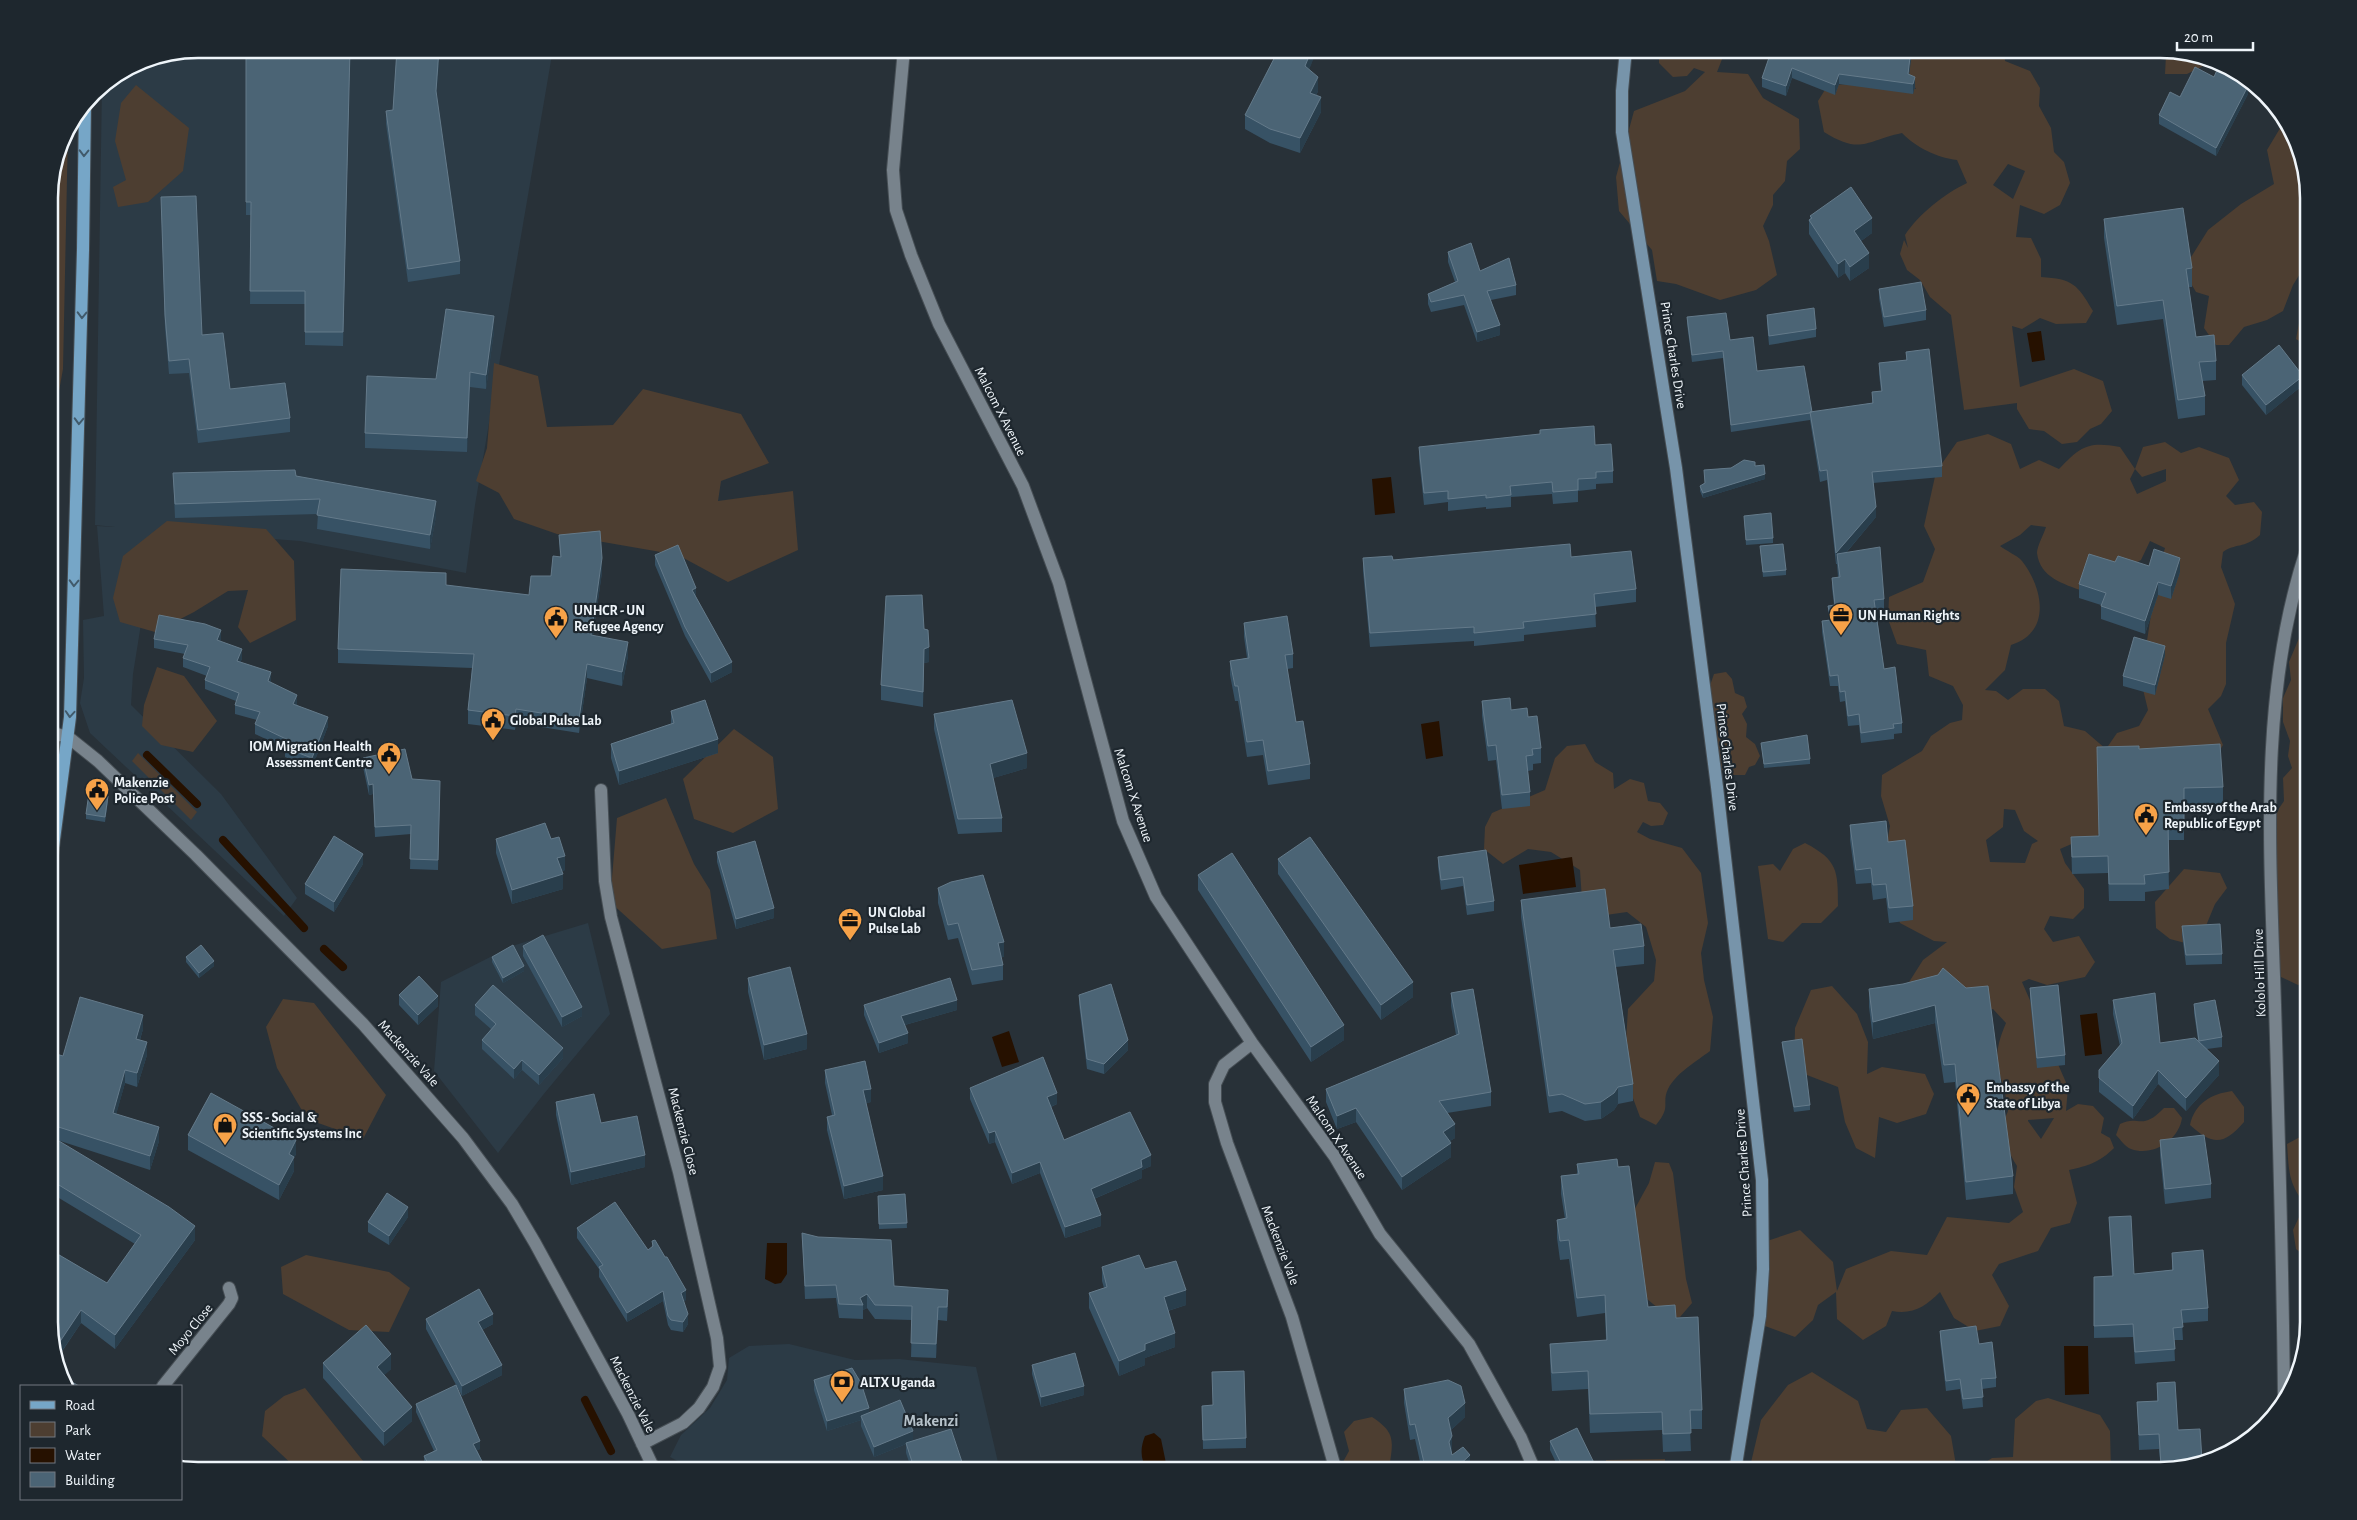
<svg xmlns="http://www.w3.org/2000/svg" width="2357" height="1520" font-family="'Alegreya Sans',sans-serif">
	<rect width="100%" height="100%" fill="#283138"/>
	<path fill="#2c3b46" d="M198,49H553L475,505L466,573L300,541L156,530L133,674L131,705L221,794L297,898L284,916L90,733L80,703L84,678L83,620L104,616L97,526L115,527L95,525L102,86L141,60Z
		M588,923L610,1014L543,1095L498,1153L434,1071L441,982L512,946Z
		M789,1344L855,1360L899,1359L976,1367L1000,1471H696L670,1457L681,1435L710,1408L727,1380L729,1358L749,1346Z"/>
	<path fill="#4d3e31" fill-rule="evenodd" d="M1659,49H1726L1717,72L1748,74L1763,98L1799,119L1800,149L1787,161L1785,181L1773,195V205L1763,226L1769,241L1777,275L1756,290L1720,300L1676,284L1657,281L1652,250L1619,211L1616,177L1634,111L1685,91L1705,72L1694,68L1687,76L1673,77L1659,63Z
		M1897,49H2004L2005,61L2030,71L2040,88L2039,106L2051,128L2054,152L2064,162L2070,183L2060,205L2044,214L2020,205L2016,237L2031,238L2041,259V277C2073,279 2077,284 2093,311L2086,323L2056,324L2040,318L2022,329L2012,326L2020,387L2074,369L2103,381L2112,411L2101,424L2090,429L2077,442L2062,444L2044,431L2029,429L2017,409V403L1964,410L1951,315L1930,297L1920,280L1907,270L1900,254L1904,240L1908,248L1905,235C1919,214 1944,194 1967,183L1957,160C1938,158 1915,147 1902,133C1865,141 1861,155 1824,132L1818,101L1828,85L1883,83L1916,89L1901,66ZM2008,164L2025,171L2013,199L1993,185Z
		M2168,50L2198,54L2242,75L2230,72H2219L2207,64L2187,74H2165L2166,55Z
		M136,85L189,128L183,171L148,202L118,207L113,187L126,180L115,141L121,103Z
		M2285,120L2288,124L2308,198V261L2293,285L2283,311L2267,320L2244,327L2229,345H2216L2204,328L2209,296L2196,292L2183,270L2208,230L2241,204L2274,184L2267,150Z
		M68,130L63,369L51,435L49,616V189L60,141Z
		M2308,305V366L2304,359V344L2296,339L2299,323Z
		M494,363L538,376L547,427L613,425L643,389L741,414L769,463L721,481L718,501L793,491L798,550L728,582L678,555L557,534L514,519L499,493L476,481L487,448Z
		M1988,434L2011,444L2020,469L2039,460L2059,469C2081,446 2088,441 2120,447L2135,469L2143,447L2165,442L2181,453L2199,447L2229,458L2239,480L2226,496L2235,505L2254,502L2262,512L2260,535C2244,549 2235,543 2223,552L2221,567L2235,604L2226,643V684L2221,696L2208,709L2223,745L2213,762L2114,817L2097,836L2083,839L2060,849L2065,863L2084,889V908L2073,919L2050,916L2044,929L2053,942L2079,936L2095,962L2085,977L2047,985L2029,979L2022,982L2068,1087L2066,1111L2078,1104L2093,1106L2104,1118L2101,1133L2110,1138L2114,1148C2100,1162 2088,1166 2069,1170L2077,1203L2070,1223L2051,1228L2038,1251L1999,1264L1992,1275L2009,1306L2000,1326L1975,1331L1954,1318L1940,1292C1926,1306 1913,1315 1892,1311L1886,1326L1863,1340L1837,1319L1836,1292L1818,1305L1813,1320L1795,1337L1765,1326L1764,1242L1800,1230L1833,1262L1837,1291L1846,1269L1891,1251L1927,1255L1947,1217L2009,1223L2023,1212L2014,1187L2017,1166C2008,1153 2005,1138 2004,1123C2004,1117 2009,1113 2008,1108C2002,1069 1988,1065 2006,1023L1993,1009L1980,1013L1904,990L1923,960L1947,942L1934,941L1900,923L1881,877L1890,826L1881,796L1882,775L1922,751L1931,736L1950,723L1962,720L1963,705L1953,686L1929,676L1926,650L1897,644L1888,619L1889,597L1923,582L1935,549L1924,526L1936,472L1957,442ZM2135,469L2142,477L2166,469V481L2137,494L2130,479ZM2031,525L2046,527C2044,534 2037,546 2037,553C2040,578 2064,584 2083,591L2141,560L2150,541L2165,548L2157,575L2145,654L2139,673L2148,710L2139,726L2117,733L2106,749L2085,731L2064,726L2059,701L2045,689H2023L2008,700L1996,691L1985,690L2005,670L2011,645C2051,633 2044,589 2022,561C2017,555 2006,551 2000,546L2020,535ZM2004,809L2015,810L2024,831L2038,841L2032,844L2025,863L1990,862L1986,840L2003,827ZM2054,1118L2041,1139L2028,1121V1120Z
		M167,521L266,529L294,561L296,620L250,643L238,627L248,590L228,591L194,612L155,632L120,622L113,598L123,556Z
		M2308,628V981L2298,985L2281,977L2271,939V820L2284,801L2283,778L2292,768L2288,756L2290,741L2283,722V698L2291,680L2289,662L2302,631Z
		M157,667L184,676L217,721L193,752L161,745L142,726L144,705Z
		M1726,672L1732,679L1735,693L1744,697L1747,707L1742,714L1747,724L1746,737L1755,744L1760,756L1755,765L1749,767L1745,775H1732L1720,769L1708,691L1714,674Z
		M734,729L773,757L778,809L733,833L694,819L683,779Z
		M1585,744L1595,762L1613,773L1614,789L1630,779L1644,783L1648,801L1660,803L1668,813L1663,825L1651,826L1643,822L1637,832L1650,839L1682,848L1701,873L1708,923L1701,953L1704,980L1713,1017L1710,1051C1697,1061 1676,1073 1668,1089C1661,1104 1672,1106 1656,1125L1640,1117L1624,1074L1628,1009L1654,981L1656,960L1646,927L1627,912L1599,916L1582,900L1580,870L1551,852L1528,849L1503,864L1484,849L1485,827L1492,813L1545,790L1555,758L1567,746Z
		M138,753L197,812L191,820L132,761Z
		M666,798L694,864L710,890L717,939L662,949L610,902L617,818Z
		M1805,843C1838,860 1838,871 1838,906L1821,923H1802L1783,942L1768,939L1758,866L1773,864L1780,871L1793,849Z
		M2184,869L2220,873L2227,888L2215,904L2203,933L2185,943L2170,939L2156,928L2155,902Z
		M1832,986L1857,1014L1868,1042L1867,1074L1882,1067L1925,1074L1934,1094L1926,1114L1897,1123L1879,1117L1875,1158L1856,1148L1845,1122L1838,1087L1794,1070L1795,1028L1811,990Z
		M283,999L314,1003L386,1095L363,1139L307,1119L277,1068L266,1027Z
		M2232,1091L2244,1107V1122C2224,1145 2213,1146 2190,1125C2195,1103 2211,1094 2232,1091Z
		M2164,1108H2174L2182,1118C2179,1140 2153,1157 2131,1149C2125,1147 2120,1139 2116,1135L2120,1124C2139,1114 2141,1132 2164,1108Z
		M2308,1130V1259L2296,1249L2293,1230L2305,1204C2288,1183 2289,1170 2287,1144L2300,1137Z
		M1655,1162L1669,1163L1673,1173L1686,1279L1692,1303L1680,1317L1670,1318L1647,1299L1634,1272L1627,1223L1649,1183Z
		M306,1255L389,1272L410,1288L389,1332L349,1330L283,1294L281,1267Z
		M1812,1372L1858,1401L1867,1429L1886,1432L1901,1410L1927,1408L1951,1436L1957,1471H1749L1761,1420L1788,1385Z
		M305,1388L371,1471H299L262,1436L265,1411L284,1396Z
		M2048,1398L2100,1415L2110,1431L2111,1471H1972L1992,1458L2013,1457L2015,1419L2036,1401Z
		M1372,1417C1393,1431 1394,1438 1390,1462L1397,1471H1338L1349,1451L1344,1432L1354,1421Z
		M1665,1459V1471H1606V1460Z"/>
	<path fill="#261100" d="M2041,331L2045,360L2032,362L2027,333Z
		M1391,477L1395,513L1375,515L1372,479Z
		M1439,721L1443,756L1426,759L1421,724Z
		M1572,857L1576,887L1523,894L1519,865Z
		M2097,1013L2102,1054L2085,1056L2080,1015Z
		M1009,1031L1019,1062L1002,1067L992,1037Z
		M767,1243H787V1274L781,1283L775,1284L765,1279Z
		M2064,1346H2088L2089,1394L2065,1395Z
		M1154,1433L1161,1439L1167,1468L1164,1471H1148C1140,1460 1140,1448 1145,1436Z"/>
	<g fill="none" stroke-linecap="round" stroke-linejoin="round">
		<path stroke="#261100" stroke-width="8" d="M147,755L197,804
			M223,840L304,928
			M324,949L343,967
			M585,1400L611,1451
			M621,1470V1471"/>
		<defs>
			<path id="street" d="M904,49L893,170L896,210L911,255L939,324L1023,486L1059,583L1123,821L1156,897L1252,1043L1335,1157L1380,1234L1469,1344L1521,1438L1535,1471
				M49,732L68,737L98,761L196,855L363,1024L463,1138L512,1204L535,1243L628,1414L655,1471
				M601,790L605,881L611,917L679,1172L717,1338L720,1367L713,1387L699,1408L683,1423L642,1444
				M1252,1043L1224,1065L1215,1084V1102L1227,1143L1292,1317L1336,1471
				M163,1386L229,1304L232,1298L229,1288
				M2284,1404C2283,1271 2279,1138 2275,1005C2270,852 2258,691 2308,545"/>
			<path id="secondary" d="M1626,49L1622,91V132L1676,468L1717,787L1762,1180L1763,1269L1760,1316L1735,1471"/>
			<path id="primary" d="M49,878L70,717L83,250L85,104"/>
		</defs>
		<use href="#street" stroke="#464e54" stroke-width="14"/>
		<use href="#secondary" stroke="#464e54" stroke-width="14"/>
		<use href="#primary" stroke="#464e54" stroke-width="14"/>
		<use href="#street" stroke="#78838c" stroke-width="12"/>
		<use href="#secondary" stroke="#7794aa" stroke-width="12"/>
		<use href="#primary" stroke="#76a6c7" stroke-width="12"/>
	</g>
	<path fill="#375265" d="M246,49H350L343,346L305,345V304H250L251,215H246Z
		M397,49H440L436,96L460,261V274L408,282L386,124V111L393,110Z
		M1317,49L1309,69L1318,91L1316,96L1321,112L1300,153L1270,143L1245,129V115Z
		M1772,49L1863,56L1912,49L1909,74L1915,86L1913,94L1839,84L1835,95L1792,78L1786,96L1762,87V78Z
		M2214,77L2248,94L2216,156L2159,124V115L2180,97Z
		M161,197L202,335L230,389L290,418V432L198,443L189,373L169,374L165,328Z
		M1810,216L1872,233L1861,241L1869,268L1850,281L1845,273L1838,278L1809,234V220L1810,219Z
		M2104,219L2192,268V287H2189L2196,337L2216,361V380L2202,381L2205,396V415L2178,419L2163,319L2117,325L2104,238Z
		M1448,252L1480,271L1516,285V295L1491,300L1500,335L1477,342L1464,305L1431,312L1428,304V294L1455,282L1448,262Z
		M1879,289L1926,310V320L1884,327L1879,298Z
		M1767,315L1816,329V337L1769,345L1767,323Z
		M1687,317L1730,340L1757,371L1812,412L1872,403V392L1881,391L1879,374V363L1906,360V352L1942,466V477L1873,483L1876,517L1846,553L1884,599V609L1876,610L1884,669L1902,723V733L1894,734V739L1861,743L1859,725L1848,726L1845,701L1840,702L1838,686H1830L1822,632V621H1829L1828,606L1834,605L1832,588V578L1838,577L1837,564H1836L1827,480L1820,482L1810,420L1731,432L1723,358L1692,362L1687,324Z
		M494,331L486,389L470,387L467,452L365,448V433L436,379Z
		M2242,375L2303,385L2266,415L2242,385Z
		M1595,445L1613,471V483L1596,484V489L1578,491V502L1553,504L1552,494L1511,497V507L1486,509V507L1448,511V502L1424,505L1419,459V447Z
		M1755,466L1765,479L1703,498L1700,491V486L1705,483L1704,470Z
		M173,473L296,476L436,516L430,549L317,529L318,514L175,518Z
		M1744,516L1773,538V543L1746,545Z
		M559,535L602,572L593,635L628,656L622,686L587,678L579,733L516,723L515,730L468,724V710L472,668L338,663V649L446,585L529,595L551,576L560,557Z
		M1760,546L1786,570V575L1763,577Z
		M655,555L696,597L732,672L711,683L685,636L655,565Z
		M1571,557L1636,589V602L1595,607L1596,627L1524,635V641L1474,646V641L1370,647L1363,571V558L1393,560Z
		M2115,562L2149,566L2180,572L2171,599L2158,595L2145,634L2101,619V605L2079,598V584Z
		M1244,623L1293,654V668L1287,669L1296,722L1310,764V779L1268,785L1263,755L1247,757L1238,701H1235L1230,675V661L1247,658L1244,637Z
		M924,629L929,662L924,663L923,707L881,700V685Z
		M154,639H221L220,641L242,659L240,662L271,681L270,682L297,704V705L328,726L312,768L285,757V748L255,734V724L257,720L235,714V705L236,701L205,689V680L207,676L183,667V658L185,654L154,648Z
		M2165,655L2155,695L2123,686V676Z
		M1482,701L1511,710L1528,717L1541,748V763L1533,764V770L1528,771L1530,792V806L1502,809L1496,760L1488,761L1482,716Z
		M671,711L718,753L619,785L611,758V744L671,724Z
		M934,714L1027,768L993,778L1002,818V832L958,834L934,729Z
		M1761,743L1810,759V764L1764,768Z
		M2139,749L2223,787V804L2184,805V840H2168L2169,889L2145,892V901H2109L2108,873L2072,874L2071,837L2099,836Z
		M363,758L412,779L440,790L438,870L410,869L411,834L375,837L373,794L369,795L363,767Z
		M108,801L105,822L86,819V814Z
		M1850,825L1888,842L1913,906V920L1889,923L1886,898L1873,900L1871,883L1856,884L1850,840Z
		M496,839H551L565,870L562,871L563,889L512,904L496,853Z
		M717,852L774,918L736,929L717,862Z
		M1438,857L1494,901V911L1467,915L1463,886L1441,890L1438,867Z
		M1278,859L1413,997L1381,1020L1278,874Z
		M363,864L334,912L305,894V884Z
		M1198,875L1344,1040L1311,1062L1198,890Z
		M938,888L1004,957H1001L1003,965V980L972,985L958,938L948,940L938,903Z
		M1521,900L1610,928L1644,946V964L1616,967L1633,1084V1101L1618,1104L1614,1110L1601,1119L1585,1121L1562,1111L1549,1113L1521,917Z
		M2182,926L2222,954V964L2186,965L2182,935Z
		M523,946L582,1016L562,1027L523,956Z
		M186,957L214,966L199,978L186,962Z
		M492,957L524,971L503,983L492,962Z
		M1938,975L2013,1176V1194L1966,1200L1955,1082L1944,1083L1935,1023L1873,1039L1869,1007V989L1903,984Z
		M748,978L807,1049L764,1060L748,992Z
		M2030,988L2065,1055V1065L2037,1068L2030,998Z
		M1451,993L1491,1092V1106L1447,1113L1455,1138L1450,1141L1451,1157L1402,1190L1356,1122L1337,1129L1326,1102V1089L1456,1035L1451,1006Z
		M399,995L438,1006L418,1025L399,1005Z
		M1079,995L1128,1050L1104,1074L1087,1069L1079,1004Z
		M2113,1000L2160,1043L2198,1040L2194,1013V1004L2222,1037V1047L2207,1049L2219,1075L2186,1111L2158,1084L2133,1119L2099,1092V1070L2120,1046L2113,1014Z
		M475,1005L563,1058L539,1085L522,1070L514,1079L482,1049V1040L491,1029L475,1015Z
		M864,1005L957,1010L905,1025L908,1043L879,1053L864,1015Z
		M143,1029L140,1040L147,1055L137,1087L125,1083L116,1114L159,1141L150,1170L57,1140L195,1240L115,1349L81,1323L61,1353L62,1367L49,1306V1249L107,1283L135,1244L49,1192V1052L63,1056Z
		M1782,1042L1810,1105V1110L1794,1112L1782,1047Z
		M825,1070L871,1102L866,1103L883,1190L844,1199L827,1130V1117L832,1115L825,1083Z
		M970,1088L1057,1104L1051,1107L1064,1140L1151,1166L1142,1170V1178L1094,1199L1101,1226L1065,1238L1040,1173L1012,1184L995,1142L989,1144L970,1099Z
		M556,1102L601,1123L645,1167L571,1185L556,1115Z
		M188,1135L296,1154L294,1158V1171L279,1200L188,1150Z
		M2160,1140L2211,1184V1198L2165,1204L2160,1155Z
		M1577,1164L1618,1167L1648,1307L1676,1318L1702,1410V1429H1690L1691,1451L1663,1452L1662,1430L1590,1433L1588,1389L1552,1391L1550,1362V1344L1606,1340L1605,1313L1577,1317L1569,1259L1560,1260L1557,1238V1220L1565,1219L1561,1194V1176L1577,1174Z
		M905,1194L907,1228L879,1229L878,1196Z
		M408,1217L389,1245L368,1232V1222Z
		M2109,1217L2134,1274L2172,1270V1253L2208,1308V1321L2182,1323L2183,1340H2174L2175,1361L2135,1364L2133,1337L2094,1338V1277H2112Z
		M577,1228L648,1250L652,1247V1241L686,1300L684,1301L688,1324L683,1332L671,1330L668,1325L663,1301L627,1322L599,1277V1269L577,1238Z
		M802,1233L894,1286L948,1303L947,1321L938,1320L936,1358L911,1357L912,1320L875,1319L867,1308L863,1310V1319L839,1318L836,1298L805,1299Z
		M1102,1267L1145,1269L1186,1305L1168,1311L1175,1347L1145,1358V1365L1119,1376L1089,1308V1293L1104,1288L1102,1281Z
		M426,1319L493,1324L482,1330L502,1375L462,1396L426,1329Z
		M1940,1331L1979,1344L1996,1378V1387L1982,1389L1983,1407L1963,1409L1960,1389L1946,1391L1940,1341Z
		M323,1363L391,1369L384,1375L412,1421L384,1446L323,1378Z
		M1032,1365L1084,1395L1041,1407L1032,1374Z
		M814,1380L913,1441L965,1471H912L906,1453V1444L874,1457L861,1426V1420L827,1431L814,1390Z
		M2157,1383L2178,1430L2202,1460L2161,1471L2159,1449L2139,1450L2137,1402L2157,1401Z
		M1404,1389L1465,1417L1451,1430L1452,1452V1455L1470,1470L1468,1471H1422L1415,1439L1410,1440L1404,1403Z
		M416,1404L480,1449L477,1450L487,1471H428L424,1464V1456L434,1451L416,1412Z
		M1213,1405L1246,1438V1448L1203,1449L1202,1406Z
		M1550,1441L1598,1471H1560L1550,1450Z"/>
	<path fill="#293e4c" d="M439,49H440L436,105V91Z
		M1312,49H1317V50L1305,80V66Z
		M1911,49H1912V52L1908,84V74Z
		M1792,68V78L1786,96V86Z
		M1839,74V84L1835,95V85Z
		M1318,77V91L1310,108V93Z
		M1915,77V86L1913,94V84Z
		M2248,86V94L2216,156V148Z
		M1321,97V112L1300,153V138Z
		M1872,218V233L1854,246V231Z
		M1869,253V268L1850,281V267Z
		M1845,259V273L1838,278V264Z
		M494,316V331L486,389V375Z
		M1500,325V335L1477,342V332Z
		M470,372V387L467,452V438Z
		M2303,376V385L2266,415V405Z
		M1765,474V479L1703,498V493Z
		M436,501V516L430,549V535Z
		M1876,507V517L1838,562L1837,554L1836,564V553Z
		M602,558V572L591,649V635Z
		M2180,558V572L2171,599V586Z
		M2158,582V595L2145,634V621Z
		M696,588V598L692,590Z
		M221,630V639L217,649V640Z
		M628,642V656L622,686V672Z
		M2165,646V655L2155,695V685Z
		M929,647V662L924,663L923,707L924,649Z
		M242,649V659L237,671V661Z
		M732,662V672L711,683V673Z
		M587,664V678L579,733V719Z
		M271,672V681L268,690V681Z
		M297,695V704L293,713V704Z
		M516,709V723L515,730V716Z
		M328,717V726L312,768V758Z
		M718,739V753L619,785V771Z
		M1027,753V768L990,779V764Z
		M373,784V794L369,795V785Z
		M363,854V864L334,912V902Z
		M565,856V870L557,873V858Z
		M563,874V889L512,904V890Z
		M774,908V918L736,929V919Z
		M1004,942V957L998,958V943Z
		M214,961V966L199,978V973Z
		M524,966V971L503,983V978Z
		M1413,982V997L1381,1020V1005Z
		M438,996V1006L418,1025V1015Z
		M957,1000V1010L901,1026V1016Z
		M1935,1005V1023L1873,1039V1022Z
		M582,1007V1016L562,1027V1017Z
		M143,1015V1029L136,1052V1039Z
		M1344,1025V1040L1311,1062V1047Z
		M908,1033V1043L879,1053V1043Z
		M807,1034V1049L764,1060V1045Z
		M1128,1040V1050L1104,1074V1064Z
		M147,1042V1055L137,1087V1073Z
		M563,1048V1058L539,1085V1075Z
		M522,1060V1070L514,1079V1069Z
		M2219,1061V1075L2186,1111V1098Z
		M125,1070V1083L113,1126V1113Z
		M2158,1070V1084L2133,1119V1106Z
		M1618,1087V1104L1614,1110L1601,1119V1102Z
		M871,1089V1102L863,1104V1090Z
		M1057,1093V1104L1047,1108V1097Z
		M1356,1108V1122L1337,1129V1116Z
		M1455,1124V1138L1443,1145V1132Z
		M159,1127V1141L150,1170V1156Z
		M995,1131V1142L989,1144V1133Z
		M296,1140V1154L294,1158V1171L279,1200V1185L289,1154Z
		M1451,1143V1157L1402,1190V1177Z
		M645,1155V1167L571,1185V1172Z
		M1151,1155V1166L1142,1170V1178L1091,1200V1189L1141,1160Z
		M1040,1162V1173L1012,1184V1173Z
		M883,1176V1190L844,1199V1186Z
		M408,1207V1217L389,1245V1236Z
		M1101,1215V1226L1065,1238V1227Z
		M195,1226V1240L115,1349V1335Z
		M686,1290V1300L681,1302V1293Z
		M1186,1290V1305L1164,1312V1297Z
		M663,1291V1301L627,1322V1313Z
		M867,1294V1308L863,1310V1305L860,1298Z
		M938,1307V1320L936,1358V1344Z
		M81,1310V1323L57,1358L55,1349Z
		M493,1314V1324L478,1332V1322Z
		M688,1314V1324L683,1332V1322Z
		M1175,1333V1347L1145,1358V1344Z
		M1145,1350V1365L1119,1376V1361Z
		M62,1354V1367L60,1369L58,1360Z
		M391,1354V1369L377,1382V1367Z
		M502,1365V1375L462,1396V1386Z
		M1084,1386V1395L1041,1407V1397Z
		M1465,1403V1417L1448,1433V1418Z
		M412,1407V1421L384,1446V1432Z
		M869,1408V1418L861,1416V1420L827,1431V1421Z
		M913,1431V1441L874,1457V1447Z
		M1452,1436V1451L1449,1457V1442Z
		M480,1441V1449L473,1452V1444Z
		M1470,1455V1470L1468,1471H1453Z"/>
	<path fill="#4b6475" stroke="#647a8a" d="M246,49H350L343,332H305V291H250L251,202H246Z
		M397,49H439L436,91L460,261L408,269L386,111L393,110Z
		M1279,49H1312L1305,66L1318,77L1310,93L1321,97L1300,138L1270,129L1245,115Z
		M1772,49H1844L1863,56L1864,49H1911L1908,74L1915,77L1913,84L1839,74L1835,85L1792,68L1786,86L1762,78Z
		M2195,67L2214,77L2217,70L2248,86L2216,148L2159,115L2170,92L2180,97Z
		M1851,187L1872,218L1854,231L1869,253L1850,267L1845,259L1838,264L1809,220L1812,218L1810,216Z
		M196,196L202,335L223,333L230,389L285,383L290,418L198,430L189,359L169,361L165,315L161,197Z
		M2183,208L2192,268L2186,269L2196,337L2214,335L2216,361L2199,362L2205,396L2178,400L2163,300L2117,306L2104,219Z
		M1471,243L1480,271L1509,258L1516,285L1487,291L1500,325L1477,332L1464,295L1431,302L1428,294L1458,281L1448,252Z
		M1921,282L1926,310L1884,317L1879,289Z
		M1814,308L1816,329L1769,336L1767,315Z
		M446,309L494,316L486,375L470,372L467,438L365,433L367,376L436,379Z
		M1726,313L1730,340L1753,337L1757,371L1804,366L1812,412H1810V413L1731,425L1723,351L1692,355L1687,317Z
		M2279,345L2303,376L2266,405L2242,375Z
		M1929,349L1942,466L1872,472L1876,507L1836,553L1827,470L1820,471L1810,412L1873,403L1872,392L1882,391L1879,363L1907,360L1906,352Z
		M1594,426L1595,445L1611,444L1613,471L1596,472V478L1578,479V490L1553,492L1552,482L1510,486L1511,495L1486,498V495L1448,499V491L1424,493L1419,447L1540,434V430Z
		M1744,460L1755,462V466L1764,465L1765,474L1703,493L1700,486L1705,483L1704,470L1731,468Z
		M295,470L296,476L436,501L430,535L317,515L320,499L175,504L173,473Z
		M1771,513L1773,538L1746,540L1744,516Z
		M600,531L602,558L591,635L628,642L622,672L587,664L579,719L516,709L515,716L468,710L474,654L338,649L341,569L446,573V585L529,595L531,576H551L553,556L561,557L559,535Z
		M1570,544L1571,557L1631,551L1636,589L1594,594L1596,614L1523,622L1524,628L1474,633V627L1370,633L1363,558L1392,556L1393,560Z
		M1783,544L1786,570L1763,572L1760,546Z
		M678,545L696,588L692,590L732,662L711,673L685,627L655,555Z
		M1880,547L1884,599L1874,600L1884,669L1895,667L1902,723L1893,724L1894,728L1861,733L1859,714L1848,716L1845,691L1840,692L1838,675L1830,676L1822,621L1831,620L1828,606L1835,605L1832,578L1840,577L1837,554Z
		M2154,549L2180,558L2171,586L2158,582L2145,621L2101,606L2106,593L2079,584L2089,554L2115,562L2118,556L2149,566Z
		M922,595L924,629L928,630L929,647L924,649L923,692L881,685L886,596Z
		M159,615L205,624L221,630L217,640L242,649L237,661L271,672L268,681L297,695L293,704L328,717L312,758L285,748L288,740L255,724L260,712L235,705L239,693L205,680L210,667L183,658L188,645L154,639Z
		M1287,616L1293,654L1285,655L1296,722L1303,721L1310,764L1268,771L1263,740L1247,742L1238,686H1235L1230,661L1249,658L1244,623Z
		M2134,637L2165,646L2155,685L2123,676Z
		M1510,698L1511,710L1527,708L1528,717L1537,716L1541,748L1532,749L1533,755L1526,756L1530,792L1502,795L1496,745L1488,746L1482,701Z
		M705,700L718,739L619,771L611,744L674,723L671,711Z
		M1012,700L1027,753L990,764L1002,818L958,819L934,714Z
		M1807,735L1810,759L1764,764L1761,743Z
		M2220,744L2223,787L2184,788V823L2168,824L2169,872L2144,875L2145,884H2109L2108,856L2072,857L2071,837L2099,836L2097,747L2139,746V749Z
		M405,749L412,779L440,781L438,860L410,859L411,825L375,827L373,784L369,785L363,758Z
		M89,793L108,796L105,817L86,814Z
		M1886,821L1888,842L1905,840L1913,906L1889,908L1886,884L1873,885L1871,868L1856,870L1850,825Z
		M545,823L551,839L559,837L565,856L557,858L563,874L512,890L496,839Z
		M334,836L363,854L334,902L305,884Z
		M1310,837L1413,982L1381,1005L1278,859Z
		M755,841L774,908L736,919L717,852Z
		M1486,850L1494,901L1467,905L1463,877L1441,880L1438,857Z
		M1232,853L1344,1025L1311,1047L1198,875Z
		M983,875L1004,942L998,943L1003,965L972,970L958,923L948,925L938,888L951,882Z
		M1605,889L1610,928L1641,924L1644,946L1613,950L1633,1084L1618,1087L1614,1093L1601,1102L1585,1104L1562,1094L1549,1096L1521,900Z
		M2220,924L2222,954L2186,955L2182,926Z
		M543,935L582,1007L562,1017L523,946Z
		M201,945L214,961L199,973L186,957Z
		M513,945L524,966L503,978L492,957Z
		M790,967L807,1034L764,1045L748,978Z
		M1943,968L1966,988L1988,986L2013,1176L1966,1182L1955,1064L1944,1065L1935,1005L1873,1022L1869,989L1903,984L1938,975Z
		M419,976L438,996L418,1015L399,995Z
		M950,978L957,1000L901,1016L908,1033L879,1043L864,1005Z
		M1111,984L1128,1040L1104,1064L1087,1059L1079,995Z
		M493,985L563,1048L539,1075L522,1060L514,1069L482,1040L496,1024L475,1005Z
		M2058,985L2065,1055L2037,1058L2030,988Z
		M1473,989L1491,1092L1439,1101L1455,1124L1443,1132L1451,1143L1402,1177L1356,1108L1337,1116L1326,1089L1459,1034L1451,993Z
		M2155,993L2160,1043L2195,1038L2219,1061L2186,1098L2158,1070L2133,1106L2099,1078V1070L2122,1043L2113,1000Z
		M80,997L143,1015L136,1039L147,1042L137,1073L125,1070L113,1113L159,1127L150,1156L49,1124V1052L63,1056Z
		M2215,1000L2222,1037L2199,1041L2194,1004Z
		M1802,1039L1810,1105L1794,1107L1782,1042Z
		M1043,1057L1057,1093L1047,1097L1064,1140L1130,1112L1151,1155L1141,1160L1142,1167L1091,1189L1101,1215L1065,1227L1040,1162L1012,1173L995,1131L989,1133L970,1088Z
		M865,1061L871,1089L863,1090L883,1176L844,1186L827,1117L835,1115L825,1070Z
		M211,1093L296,1140L289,1154L294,1157L279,1185L188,1135Z
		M594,1094L601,1123L637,1116L645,1155L571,1172L556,1102Z
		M49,1135L169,1207L195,1226L115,1335L81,1310L55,1349L62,1354L58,1360L49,1331V1307L56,1297L49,1293V1249L107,1283L141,1235L49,1179Z
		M2204,1135L2211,1184L2165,1189L2160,1140Z
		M1617,1159L1618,1167L1629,1166L1648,1307L1675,1305L1676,1318L1698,1317L1702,1410H1690L1691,1433L1663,1434L1662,1412L1590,1414L1588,1371L1552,1373L1550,1344L1607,1340L1605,1295L1577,1298L1569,1240L1560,1241L1557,1220L1567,1218L1561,1176L1579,1174L1577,1164Z
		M387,1193L408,1207L389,1236L368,1222Z
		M905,1194L907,1223L879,1224L878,1196Z
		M615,1202L648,1250L653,1246L652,1241L655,1240L665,1257H667L686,1290L681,1293L688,1314L683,1322L671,1320L668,1316L663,1291L627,1313L599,1267L603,1265L577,1228Z
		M2131,1216L2134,1274L2173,1270L2172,1253L2203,1250L2208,1308L2181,1310L2183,1327L2173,1328L2175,1349L2135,1352L2133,1324L2094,1326V1277L2113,1276L2109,1217Z
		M802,1233L818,1237L891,1240L894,1286L948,1290L947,1307H938L936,1344L911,1343L912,1306L875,1305L867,1294L860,1298L863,1305L839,1304L836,1285L805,1286Z
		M1139,1255L1145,1269L1176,1261L1186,1290L1164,1297L1175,1333L1145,1344V1350L1119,1361L1089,1293L1107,1287L1102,1267Z
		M479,1289L493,1314L478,1322L502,1365L462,1386L426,1319Z
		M366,1325L391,1354L377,1367L412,1407L384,1432L323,1363Z
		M1976,1326L1979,1344L1992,1342L1996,1378L1981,1379L1983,1397L1963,1399L1960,1379L1946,1381L1940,1331Z
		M1075,1353L1084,1386L1041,1397L1032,1365Z
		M852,1368L861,1383L869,1408L827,1421L814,1380Z
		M1244,1371L1246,1438L1203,1440L1202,1406L1213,1405L1212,1372Z
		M63,1377L79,1386H66Z
		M1448,1380L1461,1386L1465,1403L1448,1418L1452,1436L1449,1442L1452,1455L1463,1447L1470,1455L1453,1471H1426L1415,1424L1410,1425L1404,1389Z
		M2175,1382L2178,1430L2200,1429L2202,1460L2186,1464L2161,1466L2159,1434L2139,1435L2137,1402L2158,1401L2157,1383Z
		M456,1385L480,1441L473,1444L487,1471H432L424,1456L437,1450L416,1404Z
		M900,1400L913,1431L874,1447L861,1416Z
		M1577,1428L1598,1471H1565L1550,1441Z
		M951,1429L965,1471H915L906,1443Z"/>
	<defs><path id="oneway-chevron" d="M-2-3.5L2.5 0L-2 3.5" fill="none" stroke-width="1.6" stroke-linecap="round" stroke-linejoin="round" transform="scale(1.25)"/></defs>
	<g stroke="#415a6b">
		<use href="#oneway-chevron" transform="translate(84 153) rotate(91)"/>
		<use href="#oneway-chevron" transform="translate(82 315) rotate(91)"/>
		<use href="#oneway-chevron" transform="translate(79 421) rotate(92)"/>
		<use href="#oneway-chevron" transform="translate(74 583) rotate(92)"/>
		<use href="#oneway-chevron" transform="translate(70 714) rotate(94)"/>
	</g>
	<defs>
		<symbol id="office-pin" viewBox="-11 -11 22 30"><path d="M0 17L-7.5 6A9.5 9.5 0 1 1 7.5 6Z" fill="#f7a248" stroke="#1e272e"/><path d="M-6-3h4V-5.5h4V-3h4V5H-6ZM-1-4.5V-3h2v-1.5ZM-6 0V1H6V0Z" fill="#111"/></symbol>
		<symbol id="civic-pin" viewBox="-11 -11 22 30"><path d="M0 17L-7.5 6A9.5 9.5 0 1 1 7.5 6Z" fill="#f7a248" stroke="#1e272e"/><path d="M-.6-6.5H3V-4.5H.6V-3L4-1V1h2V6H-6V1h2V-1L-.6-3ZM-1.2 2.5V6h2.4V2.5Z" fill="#111"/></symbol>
		<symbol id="shop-pin" viewBox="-11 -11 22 30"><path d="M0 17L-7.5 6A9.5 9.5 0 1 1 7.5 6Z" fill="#f7a248" stroke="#1e272e"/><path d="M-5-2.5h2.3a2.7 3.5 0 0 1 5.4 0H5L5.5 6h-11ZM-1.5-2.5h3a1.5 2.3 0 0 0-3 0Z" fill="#111"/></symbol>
		<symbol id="bank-pin" viewBox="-11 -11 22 30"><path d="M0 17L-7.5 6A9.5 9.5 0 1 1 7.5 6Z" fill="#f7a248" stroke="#1e272e"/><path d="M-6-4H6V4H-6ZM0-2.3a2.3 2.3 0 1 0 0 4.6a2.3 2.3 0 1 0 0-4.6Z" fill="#111"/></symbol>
	</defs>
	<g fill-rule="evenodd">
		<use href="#office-pin" x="1827" y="601" width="28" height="38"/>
		<use href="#civic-pin" x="542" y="604" width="28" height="38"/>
		<use href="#civic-pin" x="479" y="706" width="28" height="38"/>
		<use href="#civic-pin" x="375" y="740" width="28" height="38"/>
		<use href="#civic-pin" x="83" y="776" width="28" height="38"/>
		<use href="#civic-pin" x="2132" y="801" width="28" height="38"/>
		<use href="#office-pin" x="836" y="906" width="28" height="38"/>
		<use href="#civic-pin" x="1954" y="1081" width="28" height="38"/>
		<use href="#shop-pin" x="211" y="1111" width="28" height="38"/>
		<use href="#bank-pin" x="828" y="1368" width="28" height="38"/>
	</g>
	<g text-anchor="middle" stroke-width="4.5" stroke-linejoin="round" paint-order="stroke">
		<g font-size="14" fill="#eff5fa" stroke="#1e272e">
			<text transform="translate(1674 355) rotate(81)" y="5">Prince Charles Drive</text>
			<text transform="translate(1001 411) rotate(63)" y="5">Malcom X Avenue</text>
			<text transform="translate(1728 757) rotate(83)" y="5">Prince Charles Drive</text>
			<text transform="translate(1134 795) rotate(72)" y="5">Malcom X Avenue</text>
			<text transform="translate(2259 973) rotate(-92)" y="5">Kololo Hill Drive</text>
			<text transform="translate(409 1053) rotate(48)" y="5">Mackenzie Vale</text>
			<text transform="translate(684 1131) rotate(76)" y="5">Mackenzie Close</text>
			<text transform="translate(1337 1137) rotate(56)" y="5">Malcom X Avenue</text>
			<text transform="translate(1743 1163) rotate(-94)" y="5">Prince Charles Drive</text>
			<text transform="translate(1281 1245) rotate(69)" y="5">Mackenzie Vale</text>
			<text transform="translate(190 1329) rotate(-51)" y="5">Moyo Close</text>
			<text transform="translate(633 1394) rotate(63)" y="5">Mackenzie Vale</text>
		</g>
		<g font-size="14" font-weight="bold" fill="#eff5fa" stroke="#1e272e" text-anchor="start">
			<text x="574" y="615">UNHCR - UN<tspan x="574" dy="16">Refugee Agency</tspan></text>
			<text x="1858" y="620">UN Human Rights</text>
			<text x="510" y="725">Global Pulse Lab</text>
			<text x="372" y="751" text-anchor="end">IOM Migration Health<tspan x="372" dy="16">Assessment Centre</tspan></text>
			<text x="114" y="787">Makenzie<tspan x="114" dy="16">Police Post</tspan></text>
			<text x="2164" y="812">Embassy of the Arab<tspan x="2164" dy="16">Republic of Egypt</tspan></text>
			<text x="868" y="917">UN Global<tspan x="868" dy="16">Pulse Lab</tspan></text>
			<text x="1986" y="1092">Embassy of the<tspan x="1986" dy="16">State of Libya</tspan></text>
			<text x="242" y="1122">SSS - Social &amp;<tspan x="242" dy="16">Scientific Systems Inc</tspan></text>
			<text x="860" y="1387">ALTX Uganda</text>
		</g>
		<g font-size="16" font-weight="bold" fill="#b6c2ca" stroke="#1e272e">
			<text x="931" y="1426">Makenzi</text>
		</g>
	</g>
	<path d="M0 0H2357V1520H0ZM198 58H2160A140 140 0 0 1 2300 198V1322A140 140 0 0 1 2160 1462H198A140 140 0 0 1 58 1322V198A140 140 0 0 1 198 58Z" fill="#1e272e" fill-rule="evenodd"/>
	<path fill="none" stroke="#eff5fa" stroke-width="2.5" d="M198 58H2160A140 140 0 0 1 2300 198V1322A140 140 0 0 1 2160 1462H198A140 140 0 0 1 58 1322V198A140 140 0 0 1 198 58Z"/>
	<rect x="20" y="1385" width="162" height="115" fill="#1e272e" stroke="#727980"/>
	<rect x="30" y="1401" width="25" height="8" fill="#76a6c7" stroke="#727980"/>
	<text x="65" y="1410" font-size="15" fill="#eff5fa">Road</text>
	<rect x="30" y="1422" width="25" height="15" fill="#4d3e31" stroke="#727980"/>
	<text x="65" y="1435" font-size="15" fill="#eff5fa">Park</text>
	<rect x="30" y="1448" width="25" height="15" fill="#261100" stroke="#727980"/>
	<text x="65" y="1460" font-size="15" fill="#eff5fa">Water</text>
	<rect x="30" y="1472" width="25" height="15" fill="#4b6475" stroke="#727980"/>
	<text x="65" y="1485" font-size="15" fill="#eff5fa">Building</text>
	<path d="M2177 42v8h76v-8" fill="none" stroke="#eff5fa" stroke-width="2.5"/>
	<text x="2184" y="42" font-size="15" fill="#eff5fa" stroke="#1e272e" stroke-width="4" paint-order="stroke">20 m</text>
</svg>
